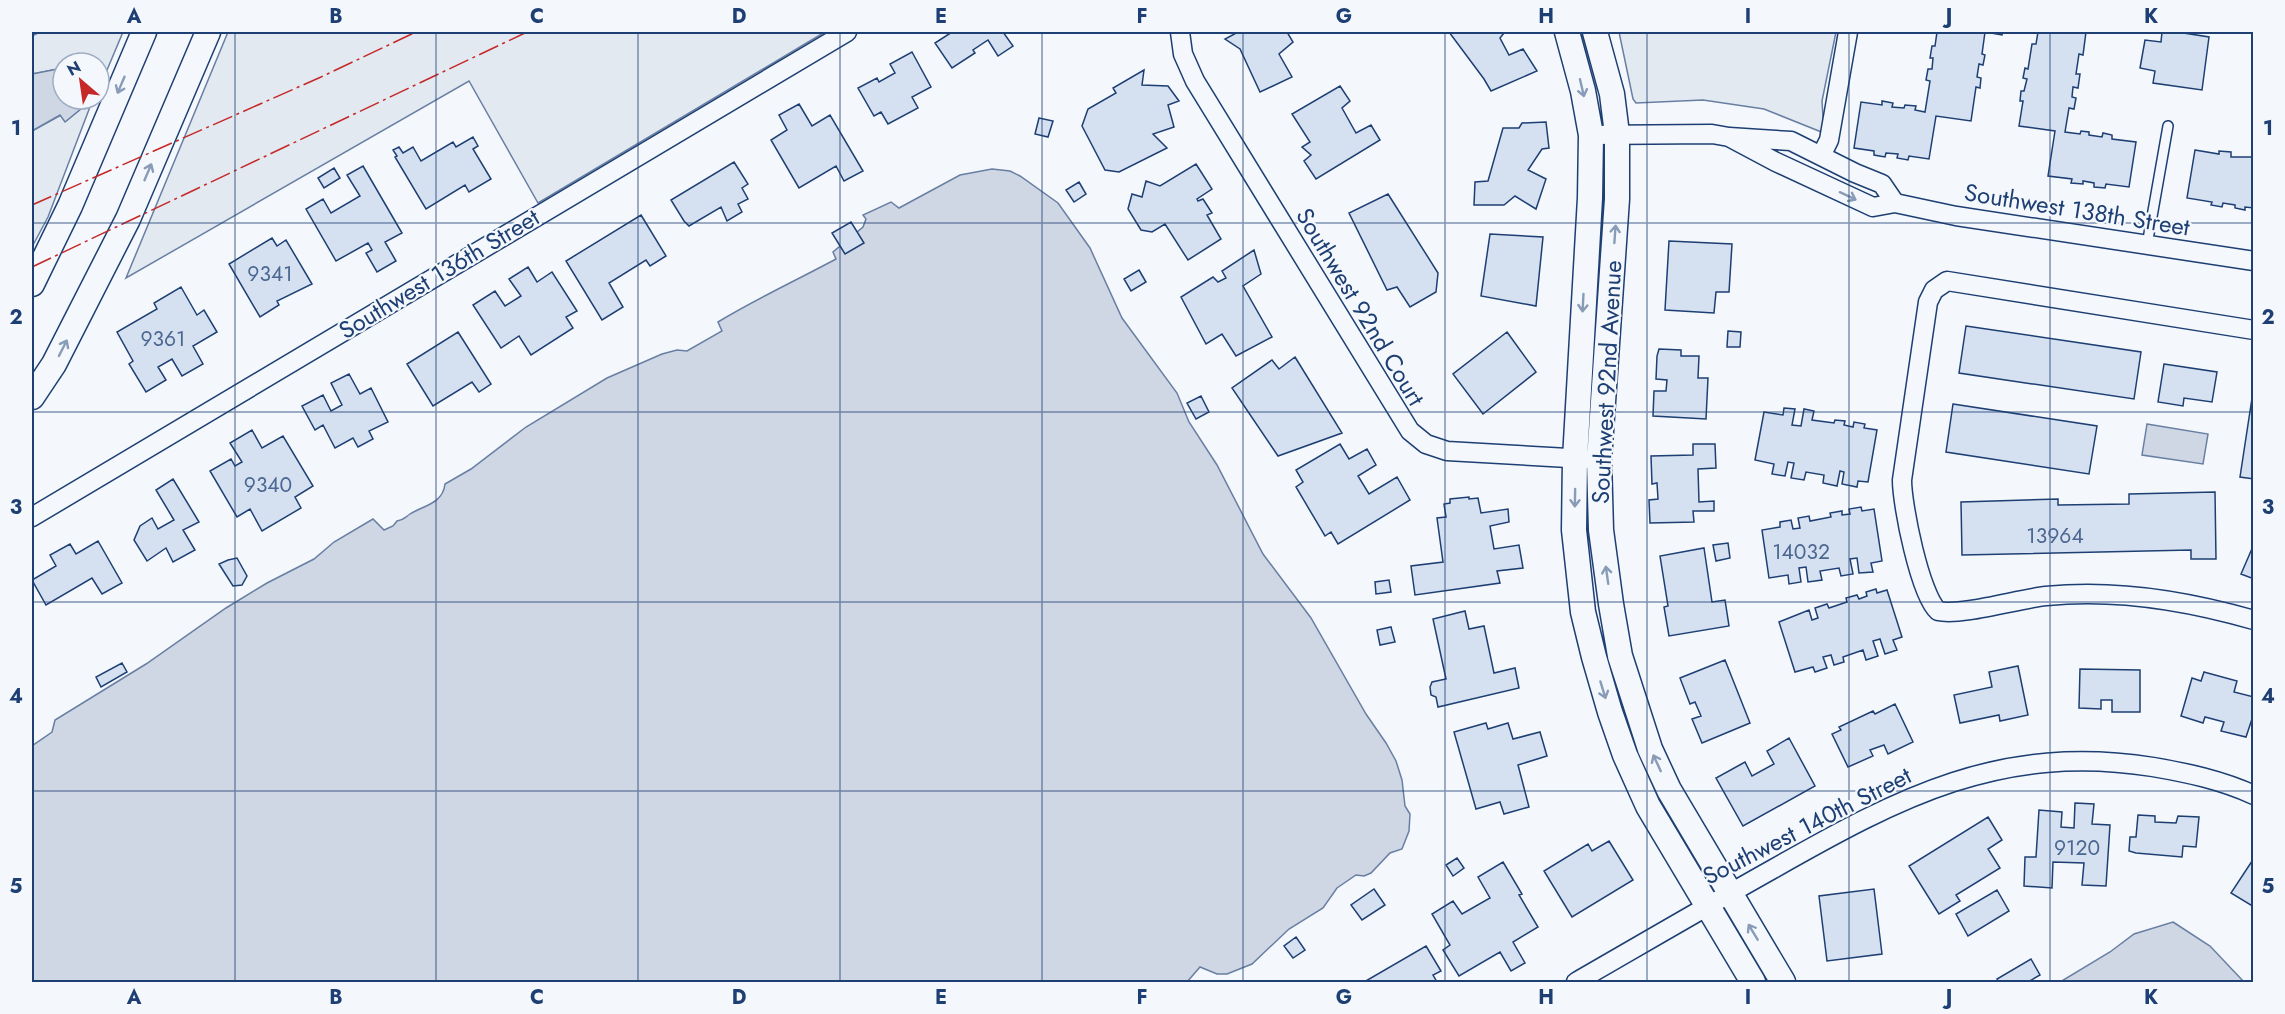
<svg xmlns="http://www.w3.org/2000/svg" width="2285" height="1014" viewBox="0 0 2285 1014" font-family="Jost,sans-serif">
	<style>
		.green { fill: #e3e9f0; stroke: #687fa3; stroke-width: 1.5 }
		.water { fill: #cfd7e4; stroke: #687fa3; stroke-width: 1.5 }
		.building { fill: #d5e0f0; stroke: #1d3f73; stroke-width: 1.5 }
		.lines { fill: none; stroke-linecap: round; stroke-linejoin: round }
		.lane-casing { stroke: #1d3f73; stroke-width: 12 }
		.street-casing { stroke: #1d3f73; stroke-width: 21 }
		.secondary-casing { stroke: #1d3f73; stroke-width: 27 }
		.lane { stroke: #f4f7fb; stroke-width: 9 }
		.street { stroke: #f4f7fb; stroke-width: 18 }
		.secondary { stroke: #f4f7fb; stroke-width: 24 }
		.power { stroke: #c62828; stroke-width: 1.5; stroke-dasharray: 21 4.5 3 4.5; stroke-linecap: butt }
		.oneway { stroke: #889bb7 }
		.grid { fill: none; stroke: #1d3f73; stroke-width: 1.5; stroke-opacity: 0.55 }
		.labels { text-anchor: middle; stroke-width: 4.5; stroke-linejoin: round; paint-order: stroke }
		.number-label { font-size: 21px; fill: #4b6792 }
		.street-label { font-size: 24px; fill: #1d3f73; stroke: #f4f7fb }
		.neatline { fill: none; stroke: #1d3f73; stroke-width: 2 }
		.grid-label { font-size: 20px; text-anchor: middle; font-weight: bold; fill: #1d3f73 }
	</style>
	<rect width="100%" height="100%" fill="#f4f7fb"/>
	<path class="green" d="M 40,32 L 123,32 L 99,89 L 99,63 L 63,63 L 63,68 L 32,74 L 32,36 Z
		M 228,32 L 825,32 L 538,203 L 469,81 L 126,278 Z
		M 1619,32 L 1836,32 L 1822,101 L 1824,133 L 1764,109 L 1703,100 L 1636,103 L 1633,99 Z
		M 93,99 L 48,217 L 32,247 L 32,131 L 61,115 L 66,121 Z"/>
	<path class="water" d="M 63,68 L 63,99 L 93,99 L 65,122 L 60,115 L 32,131 L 32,74 Z
		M 992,169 L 1010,171 L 1020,176 L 1058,203 L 1090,248 L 1122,318 L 1177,393 L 1189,422 L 1217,465 L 1263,554 L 1311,618 L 1366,714 L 1386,743 L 1396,761 L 1402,780 L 1405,806 L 1410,814 L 1409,831 L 1402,849 L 1390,853 L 1371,873 L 1364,876 L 1356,875 L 1337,888 L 1323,908 L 1289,929 L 1252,964 L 1227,974 L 1217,974 L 1200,967 L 1187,982 L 32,982 L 32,746 L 52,732 L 55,720 L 146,664 L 226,608 L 267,583 L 314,559 L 334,542 L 373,519 L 384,530 L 393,526 L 397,521 C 404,520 404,518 410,514 C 422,506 443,504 445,484 L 471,469 L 526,427 L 607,378 L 662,354 L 677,350 L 687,351 L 722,331 L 718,322 C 756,299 797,280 836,259 L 833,252 L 863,227 L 866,219 L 863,215 L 891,202 L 899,208 L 960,175 Z
		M 2147,424 L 2208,434 L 2203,464 L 2142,455 Z
		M 2173,922 L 2210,946 L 2244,982 L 2060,982 L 2110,952 L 2134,934 Z"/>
	<path class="building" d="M 952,32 L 1003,32 L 1013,46 L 998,56 L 988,40 L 973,50 L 975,53 L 952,68 L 935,43 Z
		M 1238,32 L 1287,32 L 1293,42 L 1279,54 L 1292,77 L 1260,92 L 1240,49 L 1225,39 Z
		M 1449,32 L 1503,32 L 1504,33 L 1500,38 L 1509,55 L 1523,49 L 1537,71 L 1491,91 L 1484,79 Z
		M 1937,32 L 2003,32 L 2002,35 L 1985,32 L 1982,54 L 1985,55 L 1983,65 L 1979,64 L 1977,77 L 1981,78 L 1980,88 L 1976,87 L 1971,121 L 1936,116 L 1929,159 L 1909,156 L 1908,160 L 1897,158 L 1898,154 L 1886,153 L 1885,157 L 1874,155 L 1874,151 L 1854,148 L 1861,102 L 1882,105 L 1882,101 L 1893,103 L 1892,107 L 1904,108 L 1905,105 L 1916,106 L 1915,110 L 1925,112 L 1930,81 L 1926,80 L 1928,69 L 1932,69 L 1933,58 L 1930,58 L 1932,46 L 1935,46 Z
		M 2038,32 L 2090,32 L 2086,32 L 2083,55 L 2079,54 L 2076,74 L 2080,74 L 2078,88 L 2073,87 L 2072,97 L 2076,98 L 2074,109 L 2069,108 L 2065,132 L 2080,134 L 2081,131 L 2089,132 L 2089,135 L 2102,137 L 2103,133 L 2112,135 L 2112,139 L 2136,142 L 2129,187 L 2106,184 L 2105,188 L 2094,187 L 2094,183 L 2083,181 L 2083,184 L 2071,183 L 2072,179 L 2048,176 L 2055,131 L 2019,126 L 2023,101 L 2020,101 L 2021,91 L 2024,91 L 2027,79 L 2023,78 L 2025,68 L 2028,69 L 2032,44 L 2036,44 Z
		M 2162,32 L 2184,32 L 2184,33 L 2209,37 L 2202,90 L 2153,83 L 2155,71 L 2140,68 L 2145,40 L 2161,42 Z
		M 912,52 L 931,87 L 912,97 L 918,108 L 888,124 L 881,112 L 874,116 L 858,88 L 877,78 L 879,82 L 895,73 L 890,64 Z
		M 1144,70 L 1142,85 L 1168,86 L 1179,101 L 1168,105 L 1174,127 L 1153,134 L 1167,148 L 1119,172 L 1105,170 L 1082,126 L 1088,109 L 1116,93 L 1113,88 Z
		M 1340,86 L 1350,101 L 1342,108 L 1356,133 L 1371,125 L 1380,140 L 1316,179 L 1304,161 L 1311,155 L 1302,147 L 1310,142 L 1292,114 Z
		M 799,104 L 812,126 L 830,115 L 863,171 L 844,181 L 836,166 L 799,188 L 771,140 L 787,130 L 779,115 Z
		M 1039,118 L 1053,121 L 1048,137 L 1035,134 Z
		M 1546,122 L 1549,148 L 1542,149 L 1528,170 L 1546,179 L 1536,209 L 1515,196 L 1504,205 L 1474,205 L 1475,182 L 1488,181 L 1503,128 L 1519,128 L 1522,123 Z
		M 473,137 L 478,146 L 473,149 L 491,179 L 469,192 L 465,185 L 426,209 L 395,157 L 397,156 L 393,150 L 399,147 L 403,153 L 413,147 L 421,161 L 453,142 L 456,147 Z
		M 2195,150 L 2219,154 L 2219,151 L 2231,152 L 2231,157 L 2253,157 L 2254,208 L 2245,207 L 2245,210 L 2235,208 L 2235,205 L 2223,203 L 2222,207 L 2211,205 L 2212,202 L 2187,198 Z
		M 734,162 L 748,184 L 742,188 L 748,199 L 738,204 L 742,212 L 727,221 L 721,207 L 689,226 L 684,221 L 671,200 Z
		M 1196,164 L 1212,189 L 1197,199 L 1198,201 L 1203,199 L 1212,213 L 1207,215 L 1221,239 L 1188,260 L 1165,224 L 1152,232 L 1141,230 L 1128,209 L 1132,194 L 1142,197 L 1146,181 L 1160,186 Z
		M 363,166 L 402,233 L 385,242 L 396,261 L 377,272 L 366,253 L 372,250 L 368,243 L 336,261 L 306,209 L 323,199 L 331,213 L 360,196 L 347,175 Z
		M 334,168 L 340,178 L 324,188 L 318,178 Z
		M 1079,182 L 1086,194 L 1074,202 L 1066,190 Z
		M 1388,194 L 1438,273 L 1436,292 L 1410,307 L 1397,287 L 1387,290 L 1349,213 Z
		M 641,215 L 666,256 L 650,266 L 646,260 L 609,283 L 623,307 L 602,320 L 566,261 Z
		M 851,222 L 864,243 L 845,254 L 832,233 Z
		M 1490,234 L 1543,237 L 1536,306 L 1481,296 Z
		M 272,238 L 277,246 L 286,240 L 312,284 L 277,301 L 279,305 L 260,317 L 229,264 Z
		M 1669,241 L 1732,244 L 1729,292 L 1716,292 L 1714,313 L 1665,310 Z
		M 1254,250 L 1261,274 L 1243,286 L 1272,337 L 1236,356 L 1222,334 L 1206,344 L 1181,297 L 1213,277 L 1218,282 L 1226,278 L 1222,271 Z
		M 528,267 L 537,282 L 552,272 L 577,311 L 566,317 L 573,328 L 531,355 L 519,336 L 501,348 L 473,305 L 495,291 L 505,306 L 521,296 L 509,279 Z
		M 1139,270 L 1146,282 L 1131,291 L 1124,279 Z
		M 181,287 L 197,315 L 204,310 L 217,332 L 193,346 L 203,364 L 182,376 L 172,359 L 158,367 L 166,380 L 146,392 L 129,364 L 133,361 L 117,332 L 157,309 L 154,303 Z
		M 1966,326 L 2141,352 L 2134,399 L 1959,373 Z
		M 1728,331 L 1741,332 L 1740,347 L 1727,347 Z
		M 458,332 L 491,384 L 479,392 L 472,382 L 433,406 L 407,364 Z
		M 1507,332 L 1536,372 L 1483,414 L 1453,374 Z
		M 1659,349 L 1681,350 L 1681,356 L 1699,356 L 1698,378 L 1708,378 L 1706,419 L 1653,416 L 1654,391 L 1666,391 L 1667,380 L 1656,379 L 1657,356 Z
		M 1295,357 L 1342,433 L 1278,456 L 1232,388 L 1272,360 L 1279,369 Z
		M 2164,364 L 2217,372 L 2212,402 L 2184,398 L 2183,406 L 2158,402 Z
		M 349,374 L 360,394 L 371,388 L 388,422 L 369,431 L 373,439 L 358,447 L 353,438 L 335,448 L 323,425 L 315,430 L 302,406 L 323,395 L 331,411 L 342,405 L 331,383 Z
		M 2254,385 L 2254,479 L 2240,477 Z
		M 1201,396 L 1209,412 L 1196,419 L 1187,403 Z
		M 1953,404 L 2097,426 L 2089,474 L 1946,452 Z
		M 1784,408 L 1795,409 L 1792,425 L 1801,426 L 1804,409 L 1814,411 L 1812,420 L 1834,423 L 1835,420 L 1845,421 L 1844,425 L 1853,427 L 1854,422 L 1865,424 L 1864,428 L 1877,430 L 1868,482 L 1858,481 L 1857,487 L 1842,484 L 1844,472 L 1840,471 L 1837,486 L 1823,483 L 1824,475 L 1806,472 L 1804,480 L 1791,478 L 1794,463 L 1788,462 L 1785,476 L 1772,474 L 1774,464 L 1755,460 L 1764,412 L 1783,415 Z
		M 252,430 L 262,448 L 283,436 L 313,486 L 295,497 L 301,508 L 262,531 L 250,509 L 237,517 L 210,471 L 231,459 L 235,466 L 242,462 L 230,443 Z
		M 1340,444 L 1349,459 L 1367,449 L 1376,465 L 1358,476 L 1369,494 L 1397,477 L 1410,500 L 1338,544 L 1331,532 L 1325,536 L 1296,487 L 1303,482 L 1296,470 Z
		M 1693,444 L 1715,444 L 1716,468 L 1698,469 L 1699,502 L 1714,501 L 1714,511 L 1693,511 L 1694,522 L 1650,523 L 1649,500 L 1658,499 L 1657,483 L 1652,484 L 1651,456 L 1693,455 Z
		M 173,479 L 199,522 L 183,530 L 195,550 L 173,562 L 166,548 L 147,561 L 134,540 L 140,526 L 152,518 L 158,529 L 174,520 L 156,490 Z
		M 2215,492 L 2216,559 L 2191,559 L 2191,550 L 1962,555 L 1961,502 L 2058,499 L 2058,505 L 2129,504 L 2129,494 Z
		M 1469,497 L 1469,499 L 1478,498 L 1481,513 L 1508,509 L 1509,522 L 1490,526 L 1494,549 L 1519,545 L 1523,568 L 1497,571 L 1500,583 L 1415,595 L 1411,566 L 1443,562 L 1437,518 L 1446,517 L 1444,504 L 1450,503 L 1450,499 Z
		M 1861,507 L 1862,511 L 1874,509 L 1882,561 L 1871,563 L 1873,572 L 1859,573 L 1857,558 L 1850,559 L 1853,574 L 1841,576 L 1839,568 L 1820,571 L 1822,580 L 1808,582 L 1806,567 L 1799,568 L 1801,582 L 1789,584 L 1788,575 L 1769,578 L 1762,530 L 1780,527 L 1780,522 L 1791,520 L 1793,529 L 1800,528 L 1798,518 L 1809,516 L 1810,521 L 1831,517 L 1830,513 L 1842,511 L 1842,515 L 1850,514 L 1849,509 Z
		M 98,541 L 122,583 L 102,594 L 92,578 L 46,605 L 32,580 L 56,566 L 50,555 L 70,544 L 76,554 Z
		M 1728,543 L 1730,558 L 1716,561 L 1713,545 Z
		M 2254,544 L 2254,579 L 2241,574 Z
		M 1704,548 L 1712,602 L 1725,600 L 1729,626 L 1669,636 L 1664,607 L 1668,606 L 1660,556 Z
		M 237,558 L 247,576 L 242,585 L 233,586 L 219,564 L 228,560 Z
		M 1389,580 L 1391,592 L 1376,594 L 1375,582 Z
		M 1876,589 L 1877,593 L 1887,590 L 1902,637 L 1893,640 L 1897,650 L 1885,654 L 1880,639 L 1873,641 L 1878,656 L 1866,660 L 1863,650 L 1843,657 L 1844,662 L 1834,665 L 1831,655 L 1823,657 L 1827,668 L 1815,672 L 1813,667 L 1795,672 L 1779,622 L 1809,610 L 1812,620 L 1818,618 L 1815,608 L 1827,604 L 1829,608 L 1847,602 L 1846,598 L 1857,595 L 1859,599 L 1867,596 L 1866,592 Z
		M 1465,611 L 1469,629 L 1484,626 L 1494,673 L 1515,668 L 1519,688 L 1438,707 L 1436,697 L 1431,695 L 1430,687 L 1432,682 L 1446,679 L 1433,619 Z
		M 1391,627 L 1395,642 L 1380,645 L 1377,630 Z
		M 1725,660 L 1750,723 L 1702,743 L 1692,719 L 1701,716 L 1695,702 L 1690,704 L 1680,678 Z
		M 122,663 L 127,672 L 101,687 L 96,677 Z
		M 2018,666 L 2028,715 L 2000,721 L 1999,715 L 1960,723 L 1954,695 L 1992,687 L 1989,672 Z
		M 2080,669 L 2140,670 L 2140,712 L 2112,712 L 2112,700 L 2101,700 L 2101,709 L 2079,708 Z
		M 2204,672 L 2237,681 L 2234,692 L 2254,697 L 2254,713 L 2246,737 L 2221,731 L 2224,722 L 2205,717 L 2203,723 L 2181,716 L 2192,678 L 2201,681 Z
		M 1895,704 L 1913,742 L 1888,754 L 1884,745 L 1870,750 L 1873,756 L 1848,767 L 1832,734 L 1841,730 L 1839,727 L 1873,711 L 1875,714 Z
		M 1486,723 L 1488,729 L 1508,723 L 1513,739 L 1540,732 L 1547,756 L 1518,765 L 1529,807 L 1504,814 L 1500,802 L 1476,809 L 1454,732 Z
		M 1789,738 L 1815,786 L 1743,826 L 1716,778 L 1745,762 L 1752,776 L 1774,764 L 1767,751 Z
		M 2075,803 L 2094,804 L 2092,824 L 2110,825 L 2106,886 L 2082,885 L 2084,863 L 2053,862 L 2052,888 L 2024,886 L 2025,857 L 2036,857 L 2039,810 L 2062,812 L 2061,827 L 2074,828 Z
		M 2138,815 L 2155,816 L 2155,822 L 2176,823 L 2178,816 L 2199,817 L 2196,847 L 2183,846 L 2182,857 L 2136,853 L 2129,851 L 2130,837 L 2136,837 Z
		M 1988,817 L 2002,840 L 1988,849 L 2000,868 L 1956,895 L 1960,901 L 1939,914 L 1909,866 Z
		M 1609,841 L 1633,880 L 1572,917 L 1544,871 L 1588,844 L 1592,851 Z
		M 1457,858 L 1464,868 L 1453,876 L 1446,865 Z
		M 2254,858 L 2254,907 L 2231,893 Z
		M 1503,862 L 1522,894 L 1519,895 L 1538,927 L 1513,942 L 1525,963 L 1511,971 L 1500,952 L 1459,976 L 1443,950 L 1450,945 L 1432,914 L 1453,901 L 1462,914 L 1490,898 L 1478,877 Z
		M 1374,889 L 1385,905 L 1362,920 L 1351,905 Z
		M 1874,889 L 1882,954 L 1827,961 L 1819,896 Z
		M 1997,890 L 2009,911 L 1968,936 L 1956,914 Z
		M 1296,937 L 1305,950 L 1293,958 L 1284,946 Z
		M 1426,946 L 1441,971 L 1433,975 L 1437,982 L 1364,982 Z
		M 2031,959 L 2040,975 L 2028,982 L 1999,982 L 1997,979 Z"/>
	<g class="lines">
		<defs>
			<path id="lane" d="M 2147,245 L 2168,126"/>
			<path id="street" d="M 1180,32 L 1183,54 L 1195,81 L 1410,431 L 1426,444 L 1447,451 L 1586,459
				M 1591,135 L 1712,134 L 1729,137 L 1791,141 L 1855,173 L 1882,184 L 1895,203
				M 1729,137 L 1776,162 L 1873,207 L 1895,203 L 1956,216 L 2254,261
				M 1821,156 L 1829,140 L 1848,32
				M 2254,330 L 1947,281 L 1934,290 L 1928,302 L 1902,480 C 1902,505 1920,595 1938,611 C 1962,616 2018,599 2046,596 C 2114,589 2188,601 2254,620
				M 32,517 L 847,32
				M 1576,982 C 1642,944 1707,906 1773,869 C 1900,797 2001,743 2153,767 C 2188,773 2221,780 2254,795"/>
			<path id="secondary" d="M 1567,32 L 1583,91 L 1591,135 L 1590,198 L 1575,459 L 1574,530 L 1583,612 L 1594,657 L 1610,712 L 1625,755 L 1648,806 L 1753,982
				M 1595,32 L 1612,94 L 1617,134 L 1617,199 L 1599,460 L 1601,530 L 1611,604 L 1620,656 L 1650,749 L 1669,790 L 1783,982
				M 32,284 L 70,206 L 144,32
				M 32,397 L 54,364 L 128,219 L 208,32"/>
		</defs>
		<use href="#lane" class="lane-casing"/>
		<use href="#street" class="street-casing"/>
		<use href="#secondary" class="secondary-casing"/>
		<use href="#lane" class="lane"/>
		<use href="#street" class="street"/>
		<use href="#secondary" class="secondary"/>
		<path class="power" d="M 32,205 L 321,77 L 416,32
			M 32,267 L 527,32"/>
	</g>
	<defs><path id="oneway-shaft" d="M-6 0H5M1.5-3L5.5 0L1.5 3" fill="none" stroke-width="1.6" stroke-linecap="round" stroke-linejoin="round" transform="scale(1.5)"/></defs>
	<g class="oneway">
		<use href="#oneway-shaft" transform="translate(121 85) rotate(113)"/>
		<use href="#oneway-shaft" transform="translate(1582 88) rotate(77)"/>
		<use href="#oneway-shaft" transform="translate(148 172) rotate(-67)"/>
		<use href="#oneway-shaft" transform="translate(1848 196) rotate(25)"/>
		<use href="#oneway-shaft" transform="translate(1615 234) rotate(-86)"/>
		<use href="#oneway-shaft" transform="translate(1583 303) rotate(93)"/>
		<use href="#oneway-shaft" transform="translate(63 348) rotate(-63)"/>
		<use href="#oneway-shaft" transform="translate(1575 498) rotate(91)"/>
		<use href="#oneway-shaft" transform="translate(1607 575) rotate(-98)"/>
		<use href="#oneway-shaft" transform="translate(1603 690) rotate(73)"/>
		<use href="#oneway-shaft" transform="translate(1657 763) rotate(-115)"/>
		<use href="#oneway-shaft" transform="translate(1753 932) rotate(-121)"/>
	</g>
	<path class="grid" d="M 235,32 L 235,982M 436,32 L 436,982M 638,32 L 638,982M 840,32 L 840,982M 1042,32 L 1042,982M 1243,32 L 1243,982M 1445,32 L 1445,982M 1647,32 L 1647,982M 1849,32 L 1849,982M 2050,32 L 2050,982M 32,223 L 2254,223M 32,412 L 2254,412M 32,602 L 2254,602M 32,791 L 2254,791"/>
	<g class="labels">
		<g class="number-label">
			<text x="270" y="281">9341</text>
			<text x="163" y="346">9361</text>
			<text x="268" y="492">9340</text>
			<text x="2055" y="543">13964</text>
			<text x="1801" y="559">14032</text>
			<text x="2077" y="855">9120</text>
		</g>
		<g class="street-label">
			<text transform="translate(2077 210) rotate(9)" y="8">Southwest 138th Street</text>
			<text transform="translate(439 274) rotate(-31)" y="8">Southwest 136th Street</text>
			<text transform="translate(1360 307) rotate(59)" y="8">Southwest 92nd Court</text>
			<text transform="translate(1607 382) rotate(-87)" y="8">Southwest 92nd Avenue</text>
			<text transform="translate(1807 826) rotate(-27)" y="8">Southwest 140th Street</text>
		</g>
	</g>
	<rect width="2285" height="1014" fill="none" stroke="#f4f7fb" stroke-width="66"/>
	<g transform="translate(81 81) rotate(331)"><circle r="28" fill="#f4f7fb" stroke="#9eadc5" stroke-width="1.5"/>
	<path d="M0-4.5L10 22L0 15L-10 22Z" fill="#c62828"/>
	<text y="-9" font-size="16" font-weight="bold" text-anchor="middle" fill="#1d3f73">N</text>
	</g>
	<rect x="33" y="33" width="2219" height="948" class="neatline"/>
	<g class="grid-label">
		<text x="134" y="23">A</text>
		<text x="336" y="23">B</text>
		<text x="537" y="23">C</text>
		<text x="739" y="23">D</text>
		<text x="941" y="23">E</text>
		<text x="1142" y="23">F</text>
		<text x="1344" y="23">G</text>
		<text x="1546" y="23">H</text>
		<text x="1748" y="23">I</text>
		<text x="1949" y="23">J</text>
		<text x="2151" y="23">K</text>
		<text x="16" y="135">1</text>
		<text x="2268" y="135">1</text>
		<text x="16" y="324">2</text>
		<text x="2268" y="324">2</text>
		<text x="16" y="514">3</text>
		<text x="2268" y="514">3</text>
		<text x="16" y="703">4</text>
		<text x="2268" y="703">4</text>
		<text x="16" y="893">5</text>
		<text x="2268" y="893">5</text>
		<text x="134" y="1004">A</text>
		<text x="336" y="1004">B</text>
		<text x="537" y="1004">C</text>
		<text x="739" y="1004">D</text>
		<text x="941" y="1004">E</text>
		<text x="1142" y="1004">F</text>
		<text x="1344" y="1004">G</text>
		<text x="1546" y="1004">H</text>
		<text x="1748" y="1004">I</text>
		<text x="1949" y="1004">J</text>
		<text x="2151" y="1004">K</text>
	</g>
</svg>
